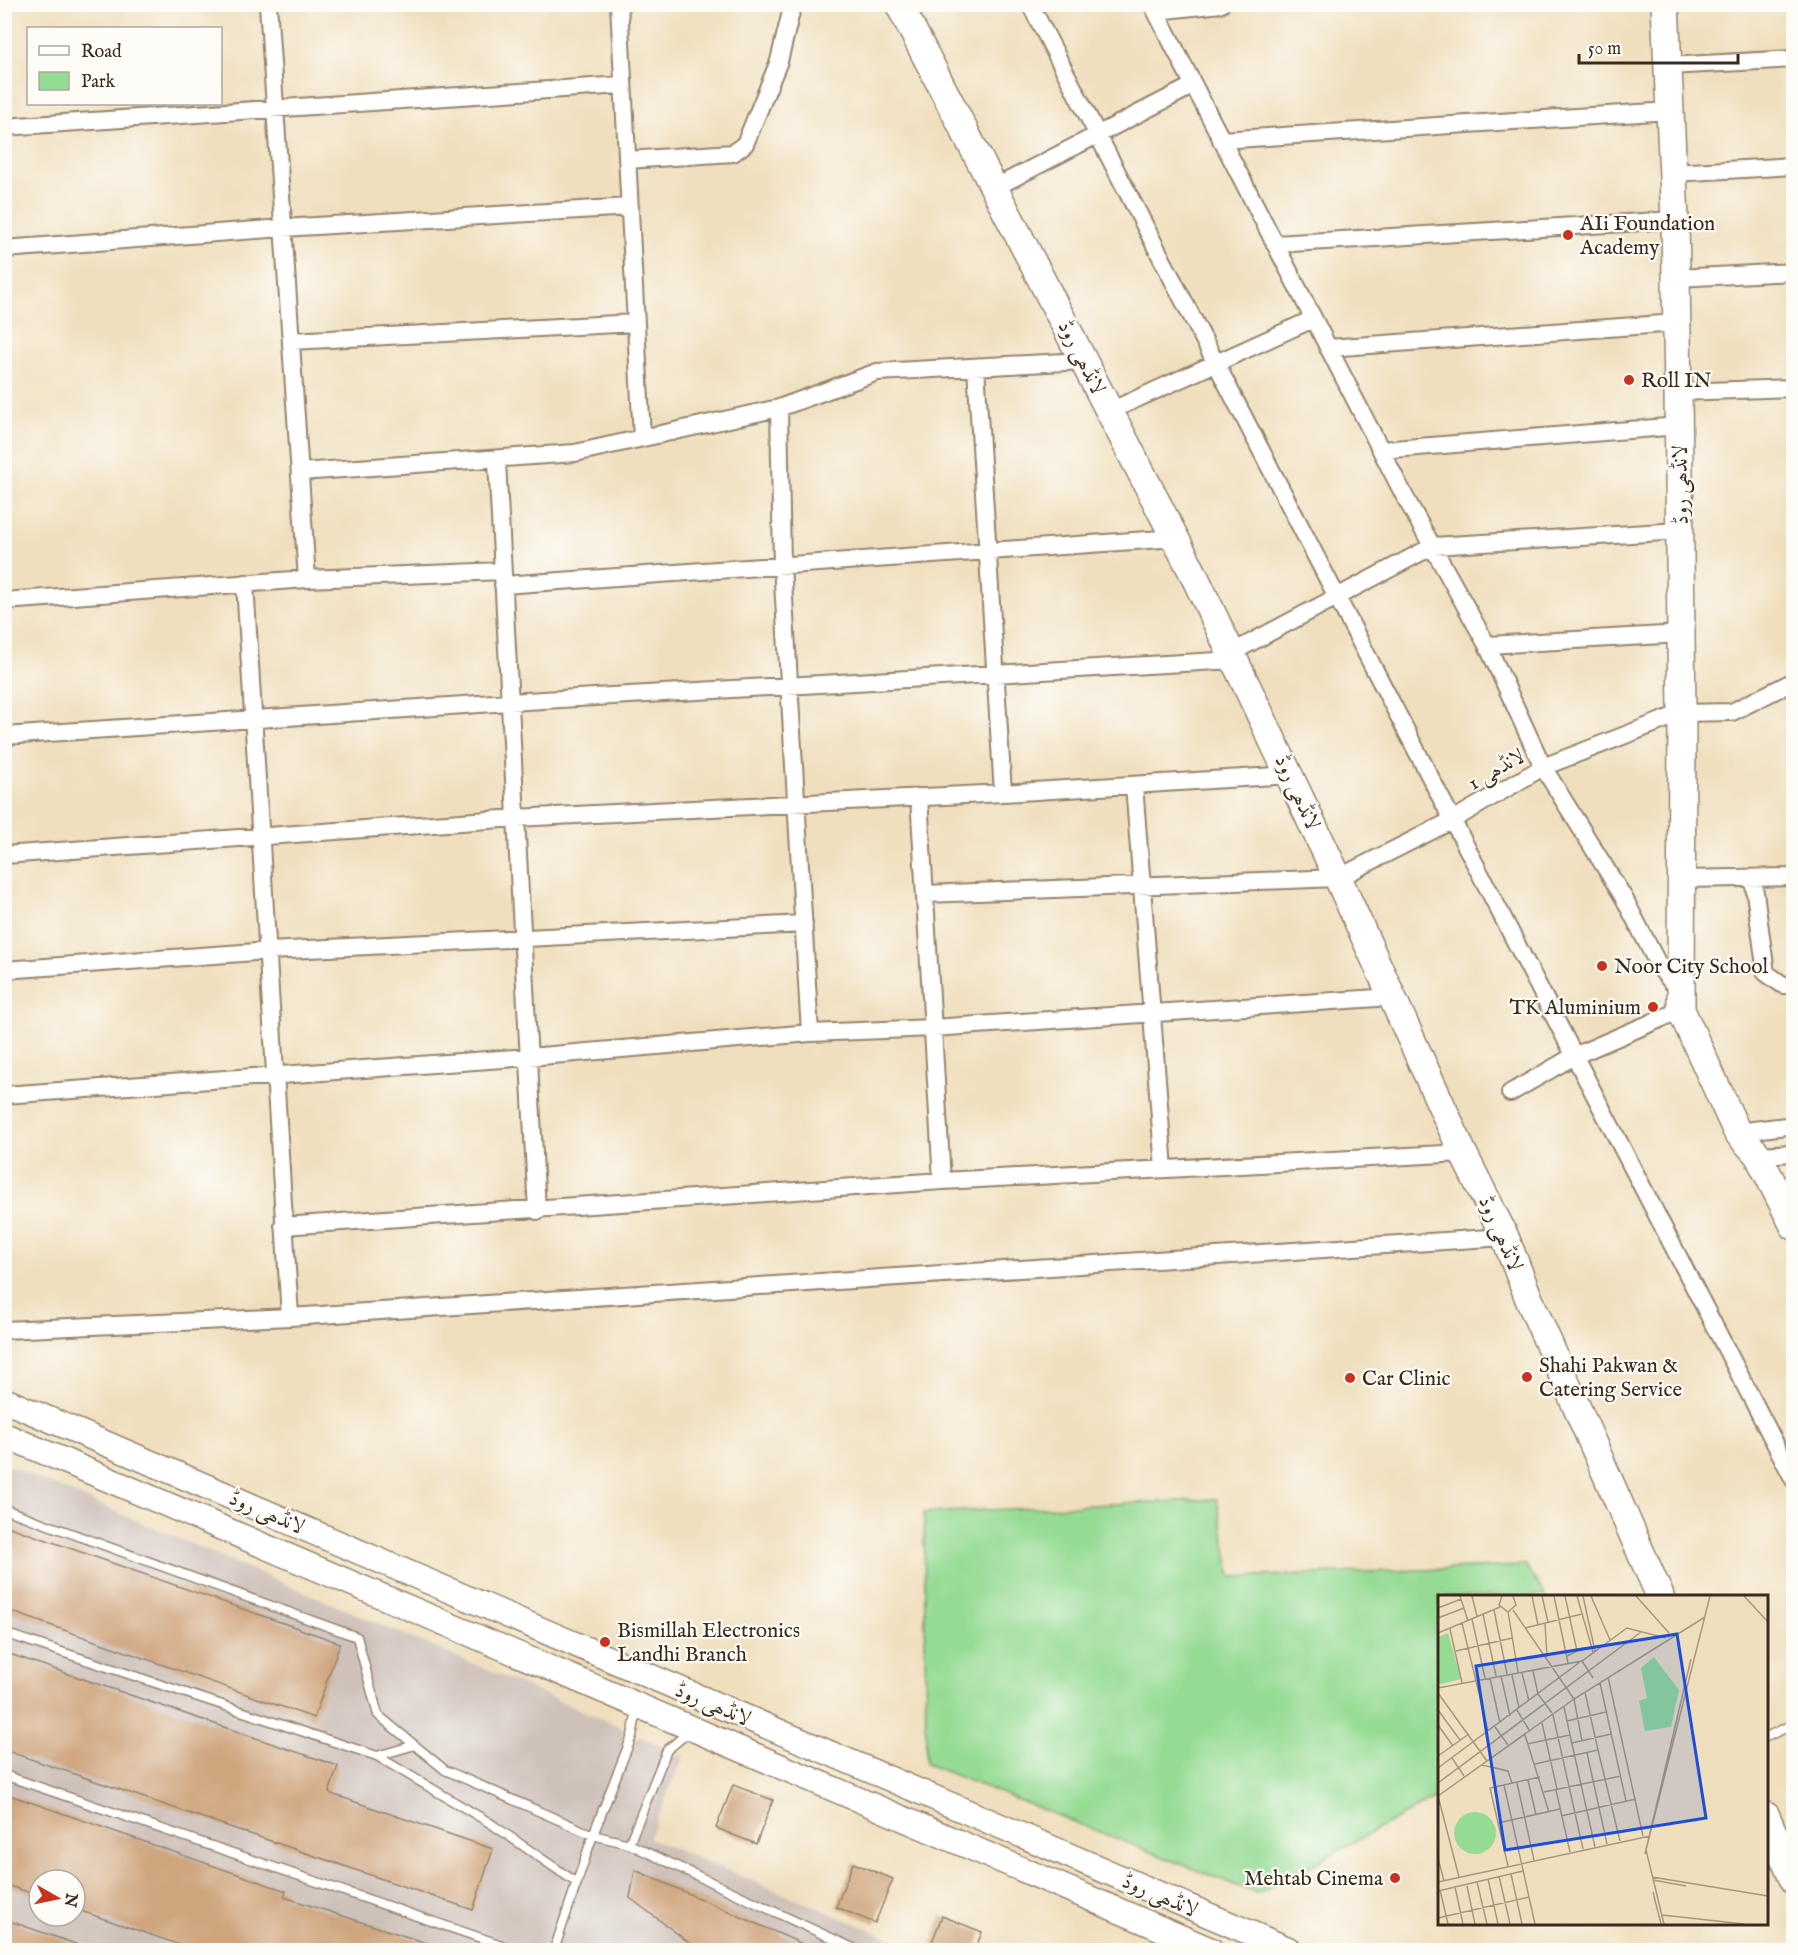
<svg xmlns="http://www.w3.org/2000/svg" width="1798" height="1955" viewBox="0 0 1798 1955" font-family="'IM FELL English',Amiri,serif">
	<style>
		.industrial { fill: #cec1ba; fill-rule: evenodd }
		.green { fill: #96db94; stroke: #688259; stroke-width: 1.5 }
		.building { fill: #cfa57e }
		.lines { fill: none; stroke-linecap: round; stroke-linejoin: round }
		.service-casing { stroke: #96846e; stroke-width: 11 }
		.minor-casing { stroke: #96846e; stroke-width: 20 }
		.secondary-casing { stroke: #96846e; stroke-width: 27 }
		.primary-casing { stroke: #96846e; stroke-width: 30 }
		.service { stroke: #fff; stroke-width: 8 }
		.minor { stroke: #fff; stroke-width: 16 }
		.secondary { stroke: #fff; stroke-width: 24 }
		.primary { stroke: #fff; stroke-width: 27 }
		.poi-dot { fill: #c8321e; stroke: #fdfcf7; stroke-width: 2 }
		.labels { text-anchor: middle; stroke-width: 4.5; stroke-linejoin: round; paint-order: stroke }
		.poi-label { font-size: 21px; fill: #3b2a1e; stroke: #fdfcf7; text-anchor: start }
		.street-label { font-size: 21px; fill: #3b2a1e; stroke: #fdfcf7 }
		.inset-road { fill: none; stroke: #a8977e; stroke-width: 1.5 }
		.view { fill: #1d4ed8; fill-opacity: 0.15; stroke: #1d4ed8; stroke-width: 3 }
		.inset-edge { fill: none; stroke: #3b2a1e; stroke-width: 3 }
	</style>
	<rect width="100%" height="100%" fill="#fdfcf7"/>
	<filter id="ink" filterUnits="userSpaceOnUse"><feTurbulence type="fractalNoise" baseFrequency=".0167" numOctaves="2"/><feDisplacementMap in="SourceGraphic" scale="12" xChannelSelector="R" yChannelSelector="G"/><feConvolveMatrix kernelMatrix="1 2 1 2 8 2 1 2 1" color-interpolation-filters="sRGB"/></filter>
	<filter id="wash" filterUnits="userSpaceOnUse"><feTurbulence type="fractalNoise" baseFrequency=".008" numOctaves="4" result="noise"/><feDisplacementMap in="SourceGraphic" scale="24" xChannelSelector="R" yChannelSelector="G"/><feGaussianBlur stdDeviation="1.35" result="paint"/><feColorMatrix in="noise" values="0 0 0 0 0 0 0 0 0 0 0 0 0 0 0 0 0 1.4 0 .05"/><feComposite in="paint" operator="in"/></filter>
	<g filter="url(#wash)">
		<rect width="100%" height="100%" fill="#f0dfbe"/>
		<path class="industrial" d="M 4,1464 L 623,1728 L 624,1736 L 641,1737 L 661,1746 L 674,1757 L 684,1755 L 649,1838 L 919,1950 L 5,1950 ZM 39,1880 L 75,1880 L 75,1916 L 39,1916 Z"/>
		<path class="green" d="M 1217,1499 L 1231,1577 L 1526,1566 L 1546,1596 L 1440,1596 L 1439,1796 L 1258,1894 L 926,1764 L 924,1513 Z"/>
		<g id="blocks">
			<path class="building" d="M 4,1525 L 340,1643 L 314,1718 L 4,1609 Z
				M 4,1652 L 338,1766 L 329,1793 L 493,1849 L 473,1910 L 4,1750 Z
				M 733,1785 L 773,1800 L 756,1844 L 716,1828 Z
				M 4,1793 L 286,1891 L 284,1897 L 439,1947 L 438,1950 L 195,1950 L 75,1909 L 75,1880 L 39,1880 L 39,1896 L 4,1884 Z
				M 853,1863 L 893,1879 L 875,1923 L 836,1907 Z
				M 635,1870 L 816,1950 L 699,1950 L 630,1898 Z
				M 942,1916 L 982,1932 L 975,1950 L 929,1950 Z
				M 4,1919 L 87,1948 L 87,1950 L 4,1950 Z"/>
		</g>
	</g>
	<g filter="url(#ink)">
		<use href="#blocks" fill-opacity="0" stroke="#96846e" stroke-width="1.5"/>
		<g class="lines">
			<defs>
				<path id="service" d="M 4,1509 L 357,1637 L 378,1715 L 445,1770 L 593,1835 L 629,1844 L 857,1950
					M 4,1633 L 377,1756 L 415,1745
					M 1766,1737 L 1794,1724
					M 377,1756 L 490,1823 L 577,1883
					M 4,1775 L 516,1950
					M 629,1844 L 667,1750 L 690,1731
					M 554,1950 L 593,1835 L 632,1736 L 638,1706"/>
				<path id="minor" d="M 268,4 L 307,579
					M 619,4 L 642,438
					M 1030,4 L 1794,1480
					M 1152,4 L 1405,497 L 1487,645 L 1543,767 L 1624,898 L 1660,968 L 1681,993
					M 1156,11 L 1221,4
					M 1668,66 L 1794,59
					M 4,127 L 622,85
					M 1221,140 L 1670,111
					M 627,160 L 733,153 L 745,144 L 779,61 L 793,4
					M 1673,173 L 1794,166
					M 994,188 L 1192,86
					M 1275,244 L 1675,220
					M 4,249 L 283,228 L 630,207
					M 1677,278 L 1794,272
					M 291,341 L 636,323
					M 1328,348 L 1677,323
					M 1678,392 L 1794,388
					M 779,408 L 782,565 L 810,1033 L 933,1028 L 1392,997
					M 1110,411 L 1313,319
					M 1381,450 L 1679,426
					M 497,461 L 537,1211
					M 300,472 L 575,453 L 779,408 L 877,372 L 1084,361
					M 245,583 L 290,1317
					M 503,585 L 1176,538
					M 4,601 L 307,579 L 502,571
					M 1487,645 L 1682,634
					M 1231,653 L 1433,546 L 1680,531
					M 4,736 L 509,702 L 1235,660
					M 1134,785 L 1164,1169
					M 1003,793 L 1290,775
					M 919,797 L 942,1181
					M 4,855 L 516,818 L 1003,793 L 976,367
					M 1753,878 L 1766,973 L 1783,985 L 1794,985
					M 1682,879 L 1794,877
					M 925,894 L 1338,878 L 1451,821 L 1543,767 L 1682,713 L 1732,712 L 1794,681
					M 4,970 L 269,951 L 804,924
					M 1510,1093 L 1574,1056 L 1681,1010
					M 4,1095 L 529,1057 L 810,1033
					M 1737,1132 L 1794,1125
					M 1758,1155 L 1794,1153
					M 283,1226 L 942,1181 L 1463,1153
					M 4,1330 L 290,1317 L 1505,1237"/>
				<path id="secondary" d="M 4,1400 L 1290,1950
					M 4,1435 L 1211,1950"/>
				<path id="primary" d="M 899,4 L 1191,569 L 1338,878 L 1463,1153 L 1505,1237 L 1529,1299 L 1660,1596
					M 1665,4 L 1675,220 L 1678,392 L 1682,713 L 1681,1010 L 1737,1132 L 1758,1155 L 1794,1226
					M 1766,1816 L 1794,1881"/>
			</defs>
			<use href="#service" class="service-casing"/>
			<use href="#minor" class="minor-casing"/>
			<use href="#secondary" class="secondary-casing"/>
			<use href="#primary" class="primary-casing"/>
			<use href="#service" class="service"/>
			<use href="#minor" class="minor"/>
			<use href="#secondary" class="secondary"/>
			<use href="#primary" class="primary"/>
		</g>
	</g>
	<g class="poi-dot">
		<circle cx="1568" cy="235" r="6"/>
		<circle cx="1629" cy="380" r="6"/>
		<circle cx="1602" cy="966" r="6"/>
		<circle cx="1653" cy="1007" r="6"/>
		<circle cx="1527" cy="1377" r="6"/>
		<circle cx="1350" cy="1378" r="6"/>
		<circle cx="605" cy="1642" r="6"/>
		<circle cx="1395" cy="1878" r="6"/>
	</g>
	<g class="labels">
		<g class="poi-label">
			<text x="1580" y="230">AIi Foundation<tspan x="1580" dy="24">Academy</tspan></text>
			<text x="1641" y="387">Roll IN</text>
			<text x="1614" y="973">Noor City School</text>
			<text x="1641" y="1014" text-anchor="end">TK Aluminium</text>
			<text x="1539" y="1372">Shahi Pakwan &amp;<tspan x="1539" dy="24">Catering Service</tspan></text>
			<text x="1362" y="1385">Car Clinic</text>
			<text x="617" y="1637">Bismillah Electronics<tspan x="617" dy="24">Landhi Branch</tspan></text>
			<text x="1383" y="1885" text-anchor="end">Mehtab Cinema</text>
		</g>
		<g class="street-label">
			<text transform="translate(1082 357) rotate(63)" y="7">لانڈھی روڈ</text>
			<text transform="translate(1680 485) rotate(-91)" y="7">لانڈھی روڈ</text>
			<text transform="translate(1496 769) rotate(-30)" y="7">لانڈھی 1</text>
			<text transform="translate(1298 792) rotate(65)" y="7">لانڈھی روڈ</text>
			<text transform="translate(1501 1233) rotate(66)" y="7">لانڈھی روڈ</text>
			<text transform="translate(267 1512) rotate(23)" y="7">لانڈھی روڈ</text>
			<text transform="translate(713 1704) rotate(23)" y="7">لانڈھی روڈ</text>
			<text transform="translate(1160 1895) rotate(23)" y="7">لانڈھی روڈ</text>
		</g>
	</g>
	<g transform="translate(1438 1595)">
		<rect width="330" height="330" fill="#f0dfbe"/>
		<path d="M 10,38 L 23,84 L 0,90 L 0,42 ZM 216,62 L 241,95 L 233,132 L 207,136 L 201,106 L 209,103 L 203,73 ZM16 238a21 21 0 1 1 42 0a21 21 0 1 1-42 0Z" fill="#96db94"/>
		<path class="inset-road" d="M 22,1 L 30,26M 34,1 L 39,21M 64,1 L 61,10 L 70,17 L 78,10 L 75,1M 94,1 L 100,30M 104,1 L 110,27M 116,1 L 130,68M 127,1 L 139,56 L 129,61M 139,1 L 155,57M 145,1 L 157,56M 153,1 L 172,45M 198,1 L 231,38M 306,1 L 330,27M 0,13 L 23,4M 56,15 L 69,79M 75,15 L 136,104 L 144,146M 70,17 L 80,77M 45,19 L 58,81M 0,23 L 26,13M 34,24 L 47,83M 24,28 L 50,136M 107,28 L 109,62M 87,33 L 144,19M 12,34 L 24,88M 0,38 L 62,12M 18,56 L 74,43M 144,66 L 155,83M 95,76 L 100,99 L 114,118M 84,78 L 91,106M 74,80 L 81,113M 63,81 L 72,121M 170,82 L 205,241M 52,83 L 62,128M 162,88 L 188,206M 0,93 L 144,66 L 189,33 L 228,43M 0,98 L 49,166M 126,112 L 132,140M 0,115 L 22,145M 79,115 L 91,135M 115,120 L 145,254M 129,126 L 168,117M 104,128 L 119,194M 0,130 L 15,151M 57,132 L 70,150M 87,140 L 111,217M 134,148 L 173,139M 89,149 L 132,140 L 157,252M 160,155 L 182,246M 149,158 L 169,249M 0,161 L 31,139M 14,163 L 26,181M 97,169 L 160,155 L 147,97M 44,170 L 70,176 L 74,188M 0,173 L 142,67M 90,185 L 98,220M 0,188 L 203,37M 79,188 L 96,265M 66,190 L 97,329M 118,195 L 132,257M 106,197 L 183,181M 0,201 L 21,282M 0,201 L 136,104 L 267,22M 123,221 L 198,204M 60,228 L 122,214M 207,259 L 253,64M 0,263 L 6,286M 70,271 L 52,193 L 102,182M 73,279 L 84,329M 61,281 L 72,329M 214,282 L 330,301M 50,284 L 60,329M 215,285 L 248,291M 0,287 L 212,241M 39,287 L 49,329M 29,291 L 37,329M 17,292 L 25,329M 2,295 L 10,329M 0,296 L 85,276M 215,297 L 223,329M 224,320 L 306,329M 0,323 L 91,302M 226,329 L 208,255 L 272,1"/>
		<path class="view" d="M 239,39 L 268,223 L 67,255 L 38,71 Z"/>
		<rect width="330" height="330" class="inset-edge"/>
	</g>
	<rect width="1798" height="1955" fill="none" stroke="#fdfcf7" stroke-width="24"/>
	<rect x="27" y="27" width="195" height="78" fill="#fdfcf7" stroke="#afa8a0" stroke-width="1.5"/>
	<rect x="39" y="46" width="30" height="9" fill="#ffffff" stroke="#afa8a0" stroke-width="1.5"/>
	<text x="81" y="57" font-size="18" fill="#3b2a1e">Road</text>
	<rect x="39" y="72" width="30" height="18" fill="#96db94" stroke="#afa8a0" stroke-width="1.5"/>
	<text x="81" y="87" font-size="18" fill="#3b2a1e">Park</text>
	<g transform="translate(57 1898) rotate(99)"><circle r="28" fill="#fdfcf7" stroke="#afa8a0" stroke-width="1.5"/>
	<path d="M0-4.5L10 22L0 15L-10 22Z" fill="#c8321e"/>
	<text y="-9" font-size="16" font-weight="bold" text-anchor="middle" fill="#3b2a1e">N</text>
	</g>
	<path d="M1579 54v9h159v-9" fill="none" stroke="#3b2a1e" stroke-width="3"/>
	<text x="1588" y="54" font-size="18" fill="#3b2a1e" stroke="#fdfcf7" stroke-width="4.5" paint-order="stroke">50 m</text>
</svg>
